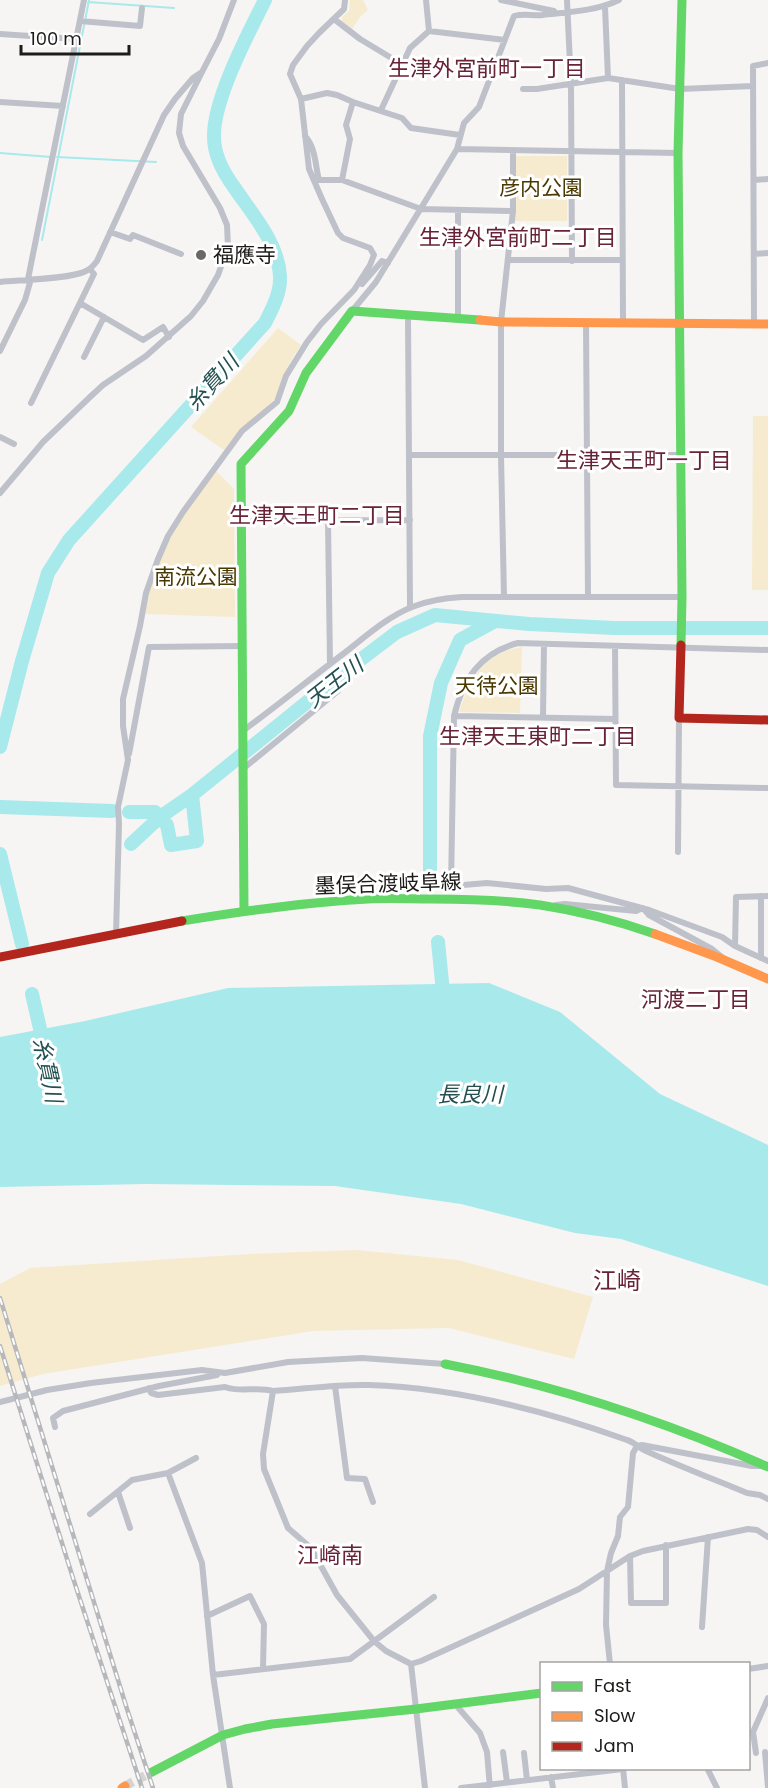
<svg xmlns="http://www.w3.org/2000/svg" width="768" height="1788" viewBox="0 0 768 1788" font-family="Poppins,'Noto Sans JP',sans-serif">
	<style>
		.green { fill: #f6ebcf }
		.water { fill: #a8e9ec }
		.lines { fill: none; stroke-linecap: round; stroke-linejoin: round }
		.stream { stroke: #a8e9ec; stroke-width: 2 }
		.river { stroke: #a8e9ec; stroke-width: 14 }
		.secondary-tunnel { stroke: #d5d4d2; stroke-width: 9; stroke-dasharray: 9 4.5; stroke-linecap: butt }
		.street { stroke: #bec1c9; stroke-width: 6 }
		.fast { stroke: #63d668; stroke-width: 9 }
		.slow { stroke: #ff974d; stroke-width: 9 }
		.jam { stroke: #b3261e; stroke-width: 9 }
		.rail-casing { stroke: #b6b8bb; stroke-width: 4.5 }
		.rail { stroke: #fff; stroke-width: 2; stroke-dasharray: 7; stroke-linecap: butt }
		.poi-dot { fill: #696866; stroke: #fff; stroke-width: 2 }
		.labels { text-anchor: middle; stroke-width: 6; stroke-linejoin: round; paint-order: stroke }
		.park-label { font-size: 21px; fill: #4a3801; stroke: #fff }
		.poi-label { font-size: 21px; fill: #1d1c1a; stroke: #fff; text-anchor: start }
		.street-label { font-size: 21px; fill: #1d1c1a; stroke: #fff }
		.neighbourhood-label { font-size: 22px; fill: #682338; stroke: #fff }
		.water-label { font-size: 22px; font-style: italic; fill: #255052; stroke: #fff }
		.quarter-label { font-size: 24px; fill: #682338; stroke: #fff }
	</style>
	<rect width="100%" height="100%" fill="#f6f5f3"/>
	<path class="green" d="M 350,0 L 363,0 L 368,10 L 360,17 L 352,29 L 342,21 L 342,17 L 349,11 Z
		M 515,156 L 567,156 L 567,221 L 515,221 Z
		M 278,328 L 301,345 L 293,357 L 284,375 L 277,397 L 239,432 L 224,450 L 191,427 Z
		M 753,416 L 768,416 L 768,590 L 752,590 Z
		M 216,471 L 234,489 L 235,617 L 145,614 C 153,556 182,516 216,471 Z
		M 522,647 L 520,713 L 459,712 C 470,678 484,653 522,647 Z
		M 356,1250 L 458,1260 L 593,1297 L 574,1359 L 449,1328 L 313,1331 L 43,1374 L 0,1386 L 0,1284 L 30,1268 L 250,1254 Z"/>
	<path class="water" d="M 489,983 L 560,1012 L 660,1094 L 768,1145 L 768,1286 L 621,1239 L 575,1233 L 461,1204 L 335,1186 L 146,1184 L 0,1187 L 0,1037 L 85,1021 L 228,988 Z"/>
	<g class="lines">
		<path class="stream" d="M 88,2 L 174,8
			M 0,153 L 51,157
			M 57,157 L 156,162
			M 42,240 L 89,0"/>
		<path class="river" d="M 0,747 L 22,661 L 48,573 L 69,540 L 265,323 C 272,309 281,293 280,276 C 278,242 252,214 234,187 C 223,172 214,156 214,137 C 213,100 248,34 265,0
			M 0,807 L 112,811
			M 129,812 L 155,812 L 167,825 L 171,845 L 197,841 L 192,795
			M 131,844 L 160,817 L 192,795 L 343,673 L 397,632 L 435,615 L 529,624 L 615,628 L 768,628
			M 0,854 L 22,944
			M 430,883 L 430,736 L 441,683 L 460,640 L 495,621
			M 438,942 L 444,1002
			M 32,994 L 44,1046"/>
		<path class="secondary-tunnel" d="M 125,1786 L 152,1772"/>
		<path class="street" d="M 426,0 L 429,31
			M 501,0 L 554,11
			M 567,0 L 571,85 L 572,261
			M 605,7 L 608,78
			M 334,19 L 360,39 L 403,65
			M 80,21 L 140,26 L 142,8
			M 0,34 L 77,39
			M 622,80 L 623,323
			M 523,89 L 537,89 L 608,78 L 680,89 L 753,86
			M 301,99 L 327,93 L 337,95 L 353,102 L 402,118 L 411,128 L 460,135
			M 0,102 L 63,106
			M 381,110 L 410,48 L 429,31 L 505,40
			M 305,136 C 316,148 315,165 319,180 L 342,180 L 421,209 L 513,211
			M 457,149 L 464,123 L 479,107 L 514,16 C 524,13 533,16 543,15 C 569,12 596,11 619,0
			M 342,180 L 350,139 L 346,125 L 353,102
			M 754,180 L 768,179
			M 458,210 L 458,319
			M 110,232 L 130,239 L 133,235 L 181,254
			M 754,254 L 768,253
			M 508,260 L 622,260
			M 28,279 L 84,0
			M 0,282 C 20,280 71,279 86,271 C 91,269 94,265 97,261 L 164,115 L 175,99 L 193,78 L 202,72 L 219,39 L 234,0
			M 362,284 L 382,261 L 388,263
			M 80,303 L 143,340 L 163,327 L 169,337
			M 352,311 L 376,282 L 457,149 L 678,153
			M 408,316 L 410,608
			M 586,323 L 588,597
			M 754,324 L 753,66 L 768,63
			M 0,351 L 25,300 L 31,279
			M 84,357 L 104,317
			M 31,403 L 94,274 L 90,269
			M 0,437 L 14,444
			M 410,455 L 681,455
			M 0,493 L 43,442 L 90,397 L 103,385 L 146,356 L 191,316 L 203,301 L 218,275 L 228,247 L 227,225 L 220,208 L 183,146 L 179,133 L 181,114 L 202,72
			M 242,521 L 410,520
			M 328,521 L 330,664
			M 504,596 L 501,456 L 501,322 L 513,211 L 513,151
			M 615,646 L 616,785 L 768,788
			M 454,716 L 615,719
			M 543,717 L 544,644
			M 244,730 C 278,705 310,679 343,654 C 365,637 387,617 412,607 C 429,600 444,598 462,597 L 682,597
			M 129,754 L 149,647 L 243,646
			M 244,768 L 338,691
			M 678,852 L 679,718
			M 451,886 L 487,883 L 546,889 L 568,888 L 649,910 L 722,937 L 735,946 L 736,897 L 768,896
			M 354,897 C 385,887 419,888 451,886 L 454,716 C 463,679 480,653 518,643 L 768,650
			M 556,905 L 565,904 L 636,911 L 643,908 L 649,915 L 712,949 L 722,957
			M 116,934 L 119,824 L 118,807 L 128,760 L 123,726 L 123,699 L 140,626 L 146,593 L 158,559 L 168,536 L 183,512 L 242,431 L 277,402 L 286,376 L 307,342 L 321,324 L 354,290 L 370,265 L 374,255 L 370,248 L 343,238 L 338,233 L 322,199 L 309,169 L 301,99 L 290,74 L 293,65 L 307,46 L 319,33 L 344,9 L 345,0
			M 735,946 L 768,961
			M 761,958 L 761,896
			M 335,1386 L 347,1478 L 365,1479 L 373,1502
			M 149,1388 L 151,1393 L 158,1395 L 225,1387 C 241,1393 257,1386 273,1391 C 305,1389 337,1384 369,1385 C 456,1388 544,1410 627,1440 C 634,1442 639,1448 646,1451 C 679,1466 713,1479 747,1493 L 760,1495 L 768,1499
			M 273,1391 L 263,1454 L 264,1469 L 288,1528 L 311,1548 L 337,1595 L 374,1641 L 386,1651 L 411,1664 L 421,1661 L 579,1589 L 630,1556 L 643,1551 L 748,1529 L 757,1530 L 768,1537
			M 0,1402 L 47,1390 L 91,1383 L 202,1370 L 225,1373 L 288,1362 L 362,1358 L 445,1364
			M 55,1427 L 53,1418 L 63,1411 L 159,1386 L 217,1375
			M 637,1446 L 642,1445 L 752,1466 L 760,1466
			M 168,1473 L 202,1563 L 213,1675 L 230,1788
			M 118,1492 L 130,1528
			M 90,1514 L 132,1480 L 168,1473 L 196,1458
			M 630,1556 L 631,1603 L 666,1603 L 666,1545
			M 207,1616 L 250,1596 L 264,1624 L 263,1669
			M 702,1627 L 708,1537
			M 411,1664 L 425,1788
			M 610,1664 L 606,1625 L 607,1571 L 611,1553 L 618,1536 L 620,1517 L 628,1507 L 633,1453 L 637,1446
			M 748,1669 L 768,1666
			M 213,1675 L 350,1659 L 434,1597
			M 455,1704 L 480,1733 L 487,1752 L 490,1788
			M 503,1752 L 507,1782
			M 765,1752 L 768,1787
			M 524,1753 L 527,1780
			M 756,1753 L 753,1732 L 768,1698
			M 623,1768 L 625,1788
			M 707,1768 L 717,1788
			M 551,1777 L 553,1788
			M 461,1788 L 623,1769"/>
		<path class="fast" d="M 681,645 L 682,597 L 678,153 L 682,0
			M 244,911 L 241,464 L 289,411 L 306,373 L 352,311 L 480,320
			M 182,921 C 244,911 305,902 368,899 C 389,898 410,899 431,899 C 468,899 504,900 540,905 C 580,911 618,921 655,934
			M 445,1364 C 559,1386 662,1420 768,1467
			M 152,1772 L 223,1735 L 245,1729 L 272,1724 L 416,1709 L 542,1693"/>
		<path class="slow" d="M 480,320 L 501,322 L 768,324
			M 655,934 L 717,957 L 768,979
			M 122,1788 L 125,1786"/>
		<path class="jam" d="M 681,645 L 679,718 L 768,720
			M 0,957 L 182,921"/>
		<defs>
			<path id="rail" d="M 0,1298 L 127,1709 L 153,1788
				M 0,1346 L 73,1578 L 142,1788"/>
		</defs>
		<use href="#rail" class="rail-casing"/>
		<use href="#rail" class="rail"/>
	</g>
	<circle class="poi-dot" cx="201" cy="255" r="6"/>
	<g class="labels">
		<g class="park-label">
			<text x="541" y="195">彦内公園</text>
			<text x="196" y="584">南流公園</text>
			<text x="497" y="693">天待公園</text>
		</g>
		<g class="poi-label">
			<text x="213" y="262">福應寺</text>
		</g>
		<g class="street-label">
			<text transform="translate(388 884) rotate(-2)" y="7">墨俣合渡岐阜線</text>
		</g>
		<g class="neighbourhood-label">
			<text x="487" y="76">生津外宮前町一丁目</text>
			<text x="518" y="245">生津外宮前町二丁目</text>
			<text x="644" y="468">生津天王町一丁目</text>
			<text x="317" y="523">生津天王町二丁目</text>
			<text x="538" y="744">生津天王東町二丁目</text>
			<text x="696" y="1007">河渡二丁目</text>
			<text x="330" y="1563">江崎南</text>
		</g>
		<g class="water-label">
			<text transform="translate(212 382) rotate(-48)" y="8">糸貫川</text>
			<text transform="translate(334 682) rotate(-38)" y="8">天王川</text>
			<text transform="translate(48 1070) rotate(78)" y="8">糸貫川</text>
			<text x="470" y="1102">長良川</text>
		</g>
		<g class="quarter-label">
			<text x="617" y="1289">江崎</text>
		</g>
	</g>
	<rect x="540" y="1662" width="210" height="108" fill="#ffffff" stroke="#a5a4a3" stroke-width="1.5"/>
	<rect x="552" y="1682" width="30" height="9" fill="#63d668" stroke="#a5a4a3" stroke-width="1.5"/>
	<text x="594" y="1692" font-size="18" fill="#1d1c1a">Fast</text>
	<rect x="552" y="1712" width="30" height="9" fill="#ff974d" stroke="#a5a4a3" stroke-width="1.5"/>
	<text x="594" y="1722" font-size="18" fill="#1d1c1a">Slow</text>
	<rect x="552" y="1742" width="30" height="9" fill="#b3261e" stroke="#a5a4a3" stroke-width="1.5"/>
	<text x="594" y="1752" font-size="18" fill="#1d1c1a">Jam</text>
	<path d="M21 45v9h108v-9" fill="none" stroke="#1d1c1a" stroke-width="3"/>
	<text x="30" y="45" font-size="18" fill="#1d1c1a" stroke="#ffffff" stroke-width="4.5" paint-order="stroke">100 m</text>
</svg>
